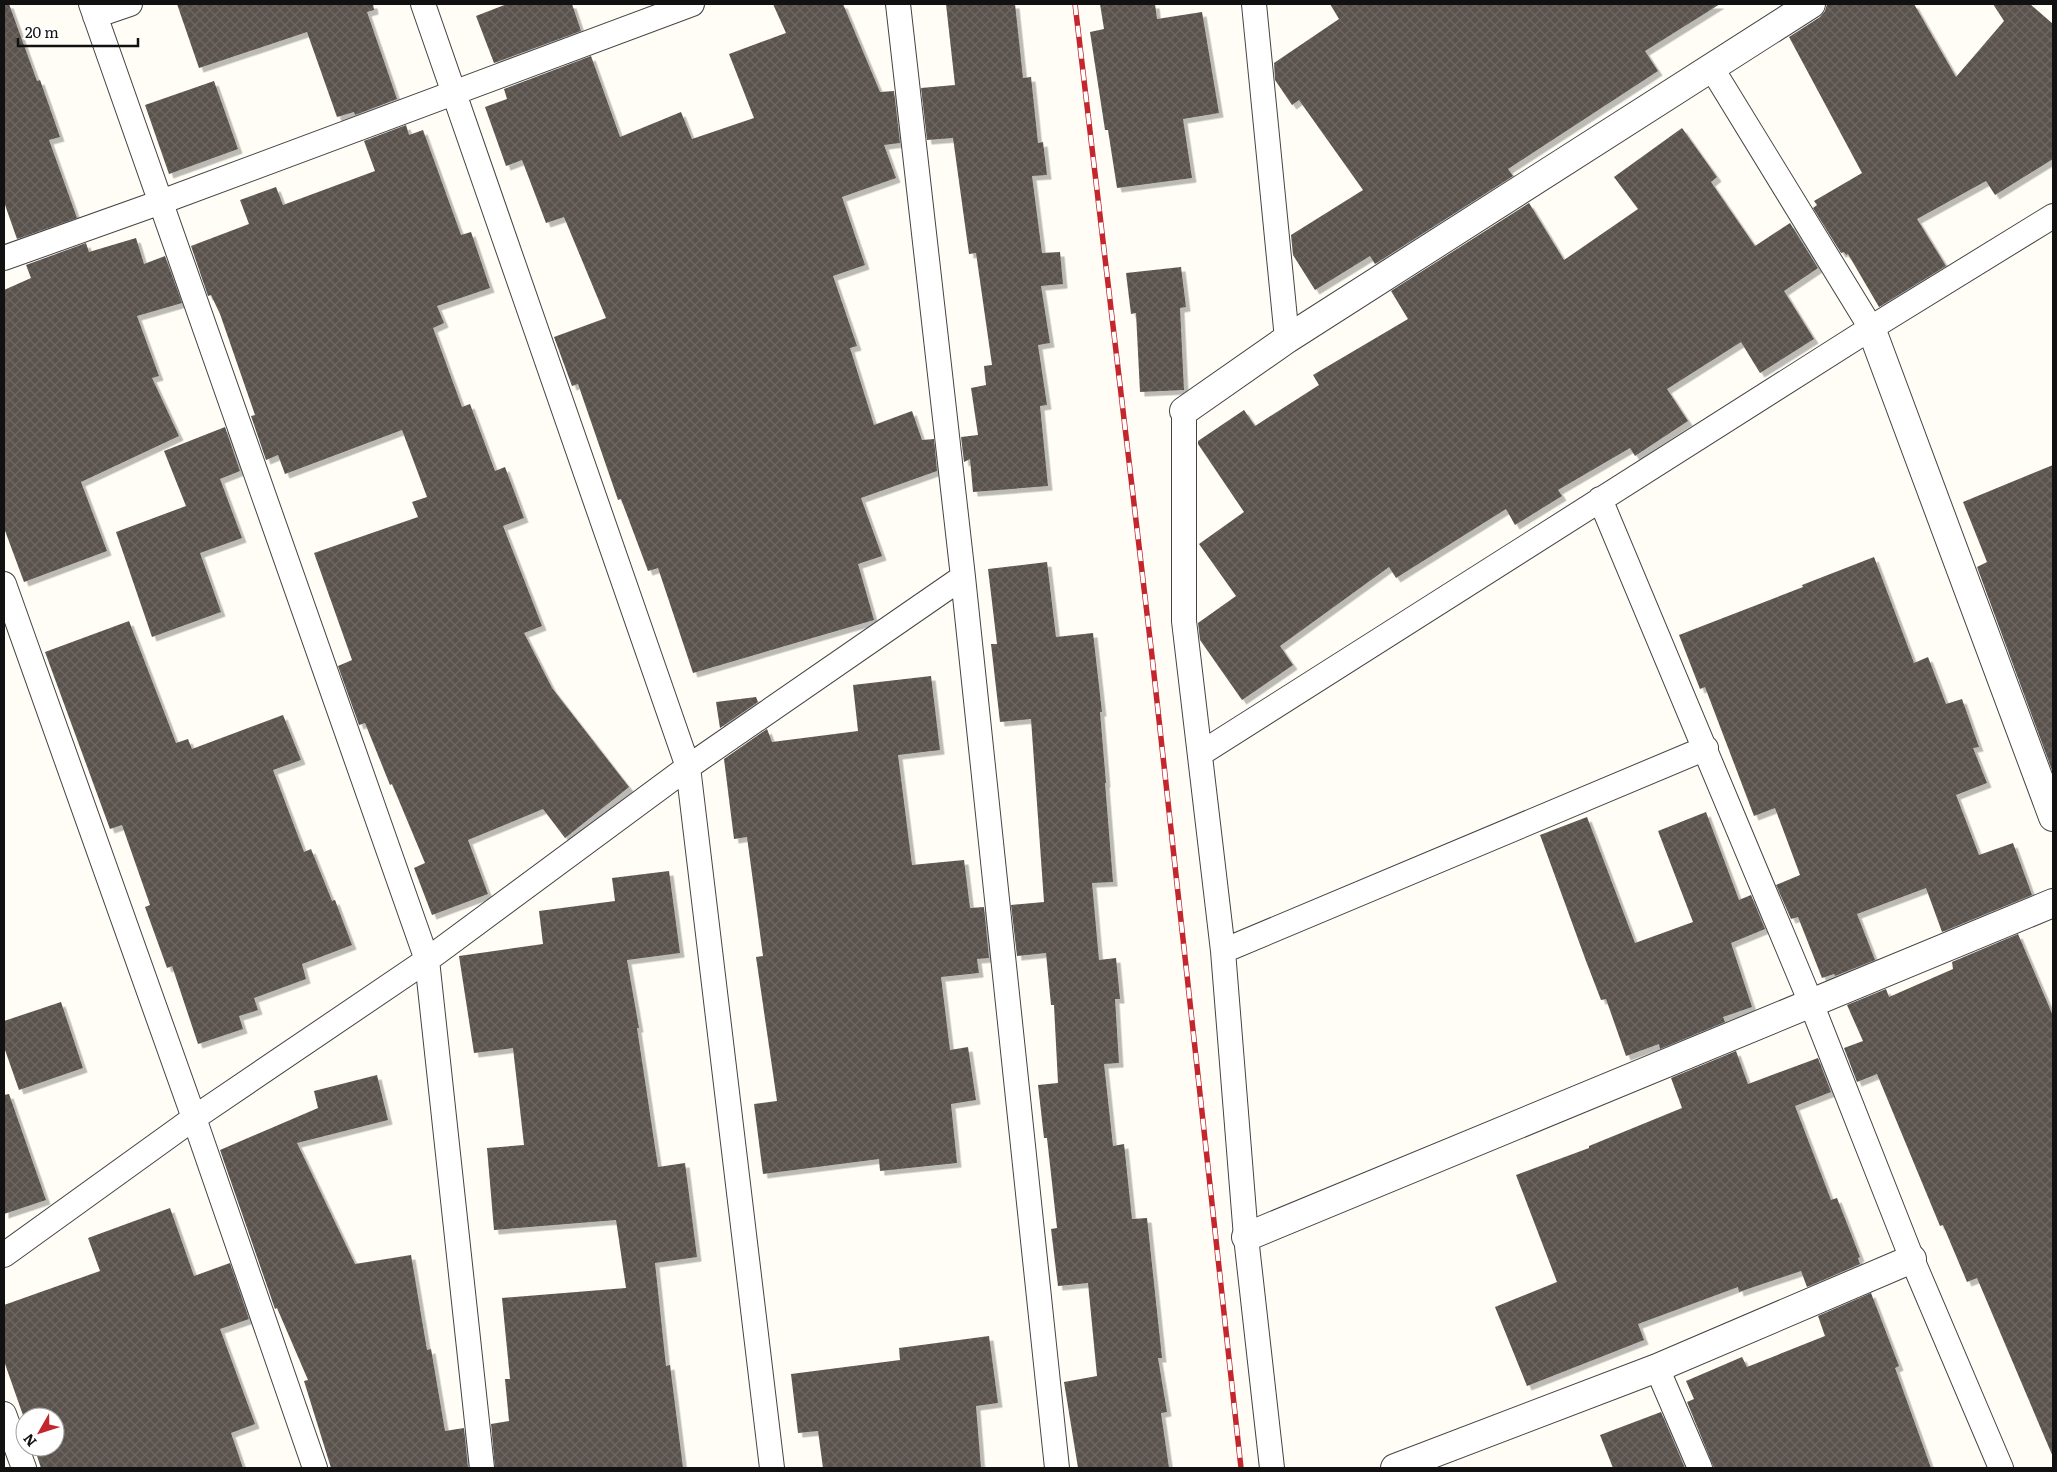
<svg xmlns="http://www.w3.org/2000/svg" width="2057" height="1472" viewBox="0 0 2057 1472" font-family="Literata,serif">
	<style>
		.building { fill: url(#building-cross-hatch); filter: url(#shadow) }
		.lines { fill: none; stroke-linecap: round; stroke-linejoin: round }
		.service-casing { stroke: #444; stroke-width: 26 }
		.minor-casing { stroke: #444; stroke-width: 30 }
		.service { stroke: #fff; stroke-width: 24 }
		.minor { stroke: #fff; stroke-width: 28 }
		.rail-casing { stroke: #c4262e; stroke-width: 5.5 }
		.rail { stroke: #fff; stroke-width: 4; stroke-dasharray: 11; stroke-linecap: butt }
	</style>
	<defs>
		<pattern id="building-cross-hatch" width="8" height="8" patternUnits="userSpaceOnUse" patternTransform="scale(1.25)"><rect width="8" height="8" fill="#5a524d"/><path d="M0 0l8 8M0 8l8-8" fill="none" stroke="#6d6662"/></pattern>
		<filter id="shadow"><feDropShadow dx="4.5" dy="4.5" stdDeviation="0" flood-color="#0004"/></filter>
	</defs>
	<rect width="100%" height="100%" fill="#fffdf5"/>
	<path class="building" d="M 4,4 L 9,4 L 37,81 L 40,80 L 60,137 L 49,140 L 77,218 L 17,239 L 4,202 Z
		M 177,4 L 373,4 L 374,10 L 367,12 L 397,99 L 355,115 L 354,112 L 337,117 L 307,32 L 199,68 Z
		M 507,4 L 572,4 L 581,31 L 494,63 L 476,16 Z
		M 773,4 L 843,4 L 880,92 L 894,91 L 900,143 L 884,145 L 896,178 L 842,197 L 865,265 L 833,276 L 857,346 L 850,348 L 874,425 L 912,411 L 922,440 L 934,439 L 937,471 L 861,498 L 882,556 L 858,564 L 874,620 L 693,673 L 658,568 L 648,571 L 621,499 L 618,500 L 578,384 L 572,386 L 554,337 L 606,318 L 564,217 L 546,223 L 522,160 L 506,166 L 485,107 L 507,99 L 504,89 L 591,56 L 620,137 L 681,112 L 692,139 L 754,118 L 729,54 L 786,33 Z
		M 946,4 L 1015,4 L 1023,78 L 1031,77 L 1038,143 L 1043,142 L 1047,175 L 1032,176 L 1042,253 L 1060,252 L 1063,284 L 1041,286 L 1050,343 L 1038,345 L 1047,405 L 1040,406 L 1048,486 L 973,492 L 970,459 L 964,462 L 961,437 L 978,435 L 971,388 L 986,385 L 984,366 L 992,365 L 976,253 L 969,254 L 953,138 L 927,140 L 921,88 L 955,85 Z
		M 1100,4 L 1155,4 L 1157,19 L 1202,12 L 1219,113 L 1183,119 L 1192,178 L 1117,188 L 1108,130 L 1105,130 L 1090,32 L 1104,29 Z
		M 1330,4 L 1720,4 L 1645,51 L 1658,71 L 1508,169 L 1513,176 L 1375,264 L 1370,256 L 1315,290 L 1293,255 L 1291,235 L 1363,190 L 1299,100 L 1292,105 L 1275,80 L 1274,63 L 1339,19 Z
		M 1827,4 L 1914,4 L 1956,77 L 2004,21 L 1993,4 L 2030,4 L 2053,24 L 2053,159 L 1995,195 L 1986,181 L 1917,219 L 1946,266 L 1879,307 L 1848,254 L 1846,255 L 1844,252 L 1841,253 L 1813,208 L 1817,205 L 1814,201 L 1862,173 L 1789,37 L 1820,17 L 1825,11 Z
		M 214,81 L 238,149 L 169,174 L 145,105 Z
		M 406,125 L 409,135 L 423,130 L 461,235 L 471,232 L 490,288 L 437,306 L 444,323 L 433,328 L 462,407 L 470,404 L 495,471 L 505,467 L 524,518 L 503,526 L 542,626 L 524,633 L 552,688 L 629,787 L 565,838 L 543,809 L 468,840 L 488,894 L 432,915 L 414,868 L 425,863 L 392,784 L 390,785 L 365,723 L 359,725 L 338,666 L 352,660 L 314,553 L 418,517 L 412,502 L 427,497 L 402,430 L 285,474 L 278,455 L 266,460 L 251,416 L 255,415 L 220,314 L 211,295 L 208,296 L 191,246 L 249,224 L 240,200 L 276,187 L 283,205 L 375,171 L 364,141 Z
		M 1682,128 L 1717,177 L 1711,182 L 1755,246 L 1790,223 L 1818,268 L 1784,291 L 1814,339 L 1760,373 L 1741,342 L 1667,389 L 1688,421 L 1635,456 L 1630,448 L 1558,490 L 1562,496 L 1515,525 L 1506,509 L 1396,578 L 1389,567 L 1280,646 L 1293,665 L 1242,700 L 1200,640 L 1198,623 L 1236,596 L 1199,544 L 1244,512 L 1198,444 L 1198,441 L 1244,410 L 1255,426 L 1319,385 L 1313,375 L 1408,319 L 1391,291 L 1529,203 L 1564,260 L 1638,209 L 1614,177 Z
		M 136,238 L 144,264 L 165,256 L 182,303 L 137,316 L 159,376 L 152,378 L 179,436 L 81,482 L 107,551 L 24,582 L 4,528 L 4,290 L 31,278 L 26,265 L 86,243 L 89,252 Z
		M 1181,267 L 1186,307 L 1180,308 L 1184,390 L 1140,392 L 1136,313 L 1131,314 L 1126,273 Z
		M 225,427 L 240,471 L 220,479 L 242,538 L 200,553 L 221,612 L 152,637 L 116,532 L 186,506 L 164,451 Z
		M 2053,465 L 2053,773 L 1977,567 L 1987,562 L 1963,502 Z
		M 1874,557 L 1914,663 L 1928,657 L 1946,704 L 1962,699 L 1979,747 L 1973,748 L 1987,783 L 1956,795 L 1979,855 L 2013,843 L 2032,895 L 1942,932 L 1926,888 L 1857,914 L 1875,960 L 1835,976 L 1834,974 L 1822,978 L 1798,917 L 1791,919 L 1776,885 L 1800,875 L 1775,808 L 1754,816 L 1705,687 L 1700,689 L 1679,635 L 1803,587 L 1802,585 Z
		M 1047,562 L 1056,637 L 1093,633 L 1102,712 L 1100,712 L 1106,783 L 1105,783 L 1113,882 L 1092,883 L 1099,960 L 1116,958 L 1120,999 L 1115,999 L 1119,1063 L 1104,1064 L 1113,1146 L 1124,1144 L 1132,1219 L 1147,1218 L 1162,1358 L 1158,1358 L 1167,1412 L 1161,1413 L 1169,1468 L 1078,1468 L 1064,1382 L 1097,1376 L 1088,1283 L 1058,1286 L 1051,1229 L 1057,1228 L 1047,1138 L 1044,1138 L 1038,1085 L 1058,1083 L 1054,1005 L 1051,1005 L 1046,953 L 1017,956 L 1011,905 L 1044,902 L 1031,719 L 1000,722 L 991,644 L 997,644 L 988,569 Z
		M 129,621 L 176,743 L 188,739 L 192,749 L 283,715 L 301,760 L 273,770 L 304,852 L 311,849 L 332,901 L 335,900 L 352,945 L 302,964 L 306,979 L 254,998 L 258,1010 L 239,1016 L 243,1029 L 198,1044 L 172,966 L 167,968 L 145,907 L 150,905 L 122,825 L 110,829 L 45,652 Z
		M 931,676 L 940,750 L 898,755 L 912,865 L 964,860 L 970,908 L 984,907 L 989,958 L 977,959 L 979,973 L 941,977 L 950,1050 L 968,1047 L 976,1100 L 951,1104 L 957,1163 L 880,1171 L 879,1159 L 763,1174 L 754,1104 L 777,1101 L 756,957 L 763,956 L 747,837 L 734,839 L 724,759 L 767,729 L 772,742 L 858,731 L 853,685 Z
		M 756,697 L 758,702 L 720,728 L 716,702 Z
		M 1706,812 L 1739,900 L 1751,895 L 1765,929 L 1731,943 L 1752,1007 L 1723,1017 L 1725,1022 L 1660,1049 L 1659,1044 L 1626,1056 L 1606,999 L 1601,1000 L 1586,961 L 1540,835 L 1587,817 L 1635,943 L 1693,922 L 1658,831 Z
		M 669,871 L 680,953 L 627,960 L 639,1028 L 637,1028 L 658,1167 L 685,1163 L 697,1257 L 655,1263 L 666,1366 L 670,1365 L 683,1468 L 495,1468 L 491,1424 L 509,1421 L 505,1379 L 510,1379 L 502,1298 L 626,1288 L 616,1220 L 494,1230 L 487,1148 L 524,1145 L 513,1048 L 474,1053 L 459,956 L 543,944 L 539,911 L 615,901 L 612,878 Z
		M 2018,934 L 2053,1016 L 2053,1457 L 1977,1278 L 1967,1282 L 1943,1225 L 1940,1226 L 1877,1074 L 1857,1082 L 1844,1048 L 1863,1041 L 1847,1005 L 1886,989 L 1889,997 L 1953,969 L 1952,962 Z
		M 61,1002 L 83,1068 L 19,1090 L 4,1047 L 4,1021 Z
		M 1736,1051 L 1748,1084 L 1818,1058 L 1831,1092 L 1795,1106 L 1831,1200 L 1837,1198 L 1860,1257 L 1858,1258 L 1860,1264 L 1807,1287 L 1801,1271 L 1739,1292 L 1738,1287 L 1638,1324 L 1644,1340 L 1527,1386 L 1495,1307 L 1557,1282 L 1516,1175 L 1589,1148 L 1589,1146 L 1682,1108 L 1671,1078 Z
		M 377,1075 L 388,1120 L 297,1143 L 355,1264 L 411,1255 L 427,1350 L 431,1349 L 445,1431 L 464,1428 L 468,1468 L 331,1468 L 304,1381 L 308,1380 L 277,1308 L 275,1309 L 220,1150 L 318,1108 L 314,1091 Z
		M 9,1094 L 46,1200 L 4,1214 L 4,1095 Z
		M 170,1208 L 194,1276 L 230,1263 L 249,1319 L 220,1329 L 255,1424 L 231,1433 L 243,1468 L 41,1468 L 34,1447 L 55,1447 L 55,1417 L 25,1417 L 25,1421 L 4,1361 L 4,1305 L 100,1271 L 88,1238 Z
		M 1871,1293 L 1899,1366 L 1895,1368 L 1931,1468 L 1714,1468 L 1687,1402 L 1694,1399 L 1686,1381 L 1742,1357 L 1747,1367 L 1825,1336 L 1818,1316 Z
		M 989,1336 L 998,1403 L 976,1406 L 981,1468 L 823,1468 L 818,1431 L 798,1433 L 791,1374 L 900,1360 L 899,1348 Z
		M 1661,1412 L 1685,1468 L 1613,1468 L 1600,1435 Z"/>
	<g class="lines">
		<defs>
			<path id="service" d="M 91,4 L 427,960 L 482,1468
				M 423,4 L 688,767 L 772,1468
				M 898,4 L 963,577 L 1057,1468
				M 1254,4 L 1287,339
				M 95,16 L 130,4
				M 1711,67 L 1871,328
				M 4,258 L 161,202 L 692,4
				M 1184,411 L 1184,621 L 1223,951 L 1246,1237 L 1272,1468
				M 1600,499 L 1811,1003 L 1912,1259 L 2001,1468
				M 4,584 L 194,1118 L 315,1468
				M 1200,754 L 1871,328 L 2053,216
				M 1223,951 L 1706,748
				M 4,1255 L 194,1118 L 427,960 L 688,767 L 963,577
				M 1657,1368 L 1700,1468
				M 4,1414 L 24,1468"/>
			<path id="minor" d="M 1871,328 L 2053,817
				M 1184,411 L 1287,339 L 1811,4
				M 1246,1237 L 2053,903
				M 1395,1468 L 1657,1368 L 1912,1259"/>
		</defs>
		<use href="#service" class="service-casing"/>
		<use href="#minor" class="minor-casing"/>
		<use href="#service" class="service"/>
		<use href="#minor" class="minor"/>
		<defs>
			<path id="rail" d="M 1075,4 L 1152,656 L 1241,1468"/>
		</defs>
		<use href="#rail" class="rail-casing"/>
		<use href="#rail" class="rail"/>
	</g>
	<rect width="2057" height="1472" fill="none" stroke="#111111" stroke-width="10"/>
	<g transform="translate(40 1432) rotate(231)"><circle r="24" fill="#ffffff" stroke="#a0a0a0"/>
	<path d="M0-4L9 19L0 12L-9 19Z" fill="#c4262e"/>
	<text y="-8" font-size="14" font-weight="bold" text-anchor="middle" fill="#111111">N</text>
	</g>
	<path d="M18 38v8h120v-8" fill="none" stroke="#111111" stroke-width="2.5"/>
	<text x="25" y="38" font-size="15" fill="#111111" stroke="#ffffff" stroke-width="4" paint-order="stroke">20 m</text>
</svg>
